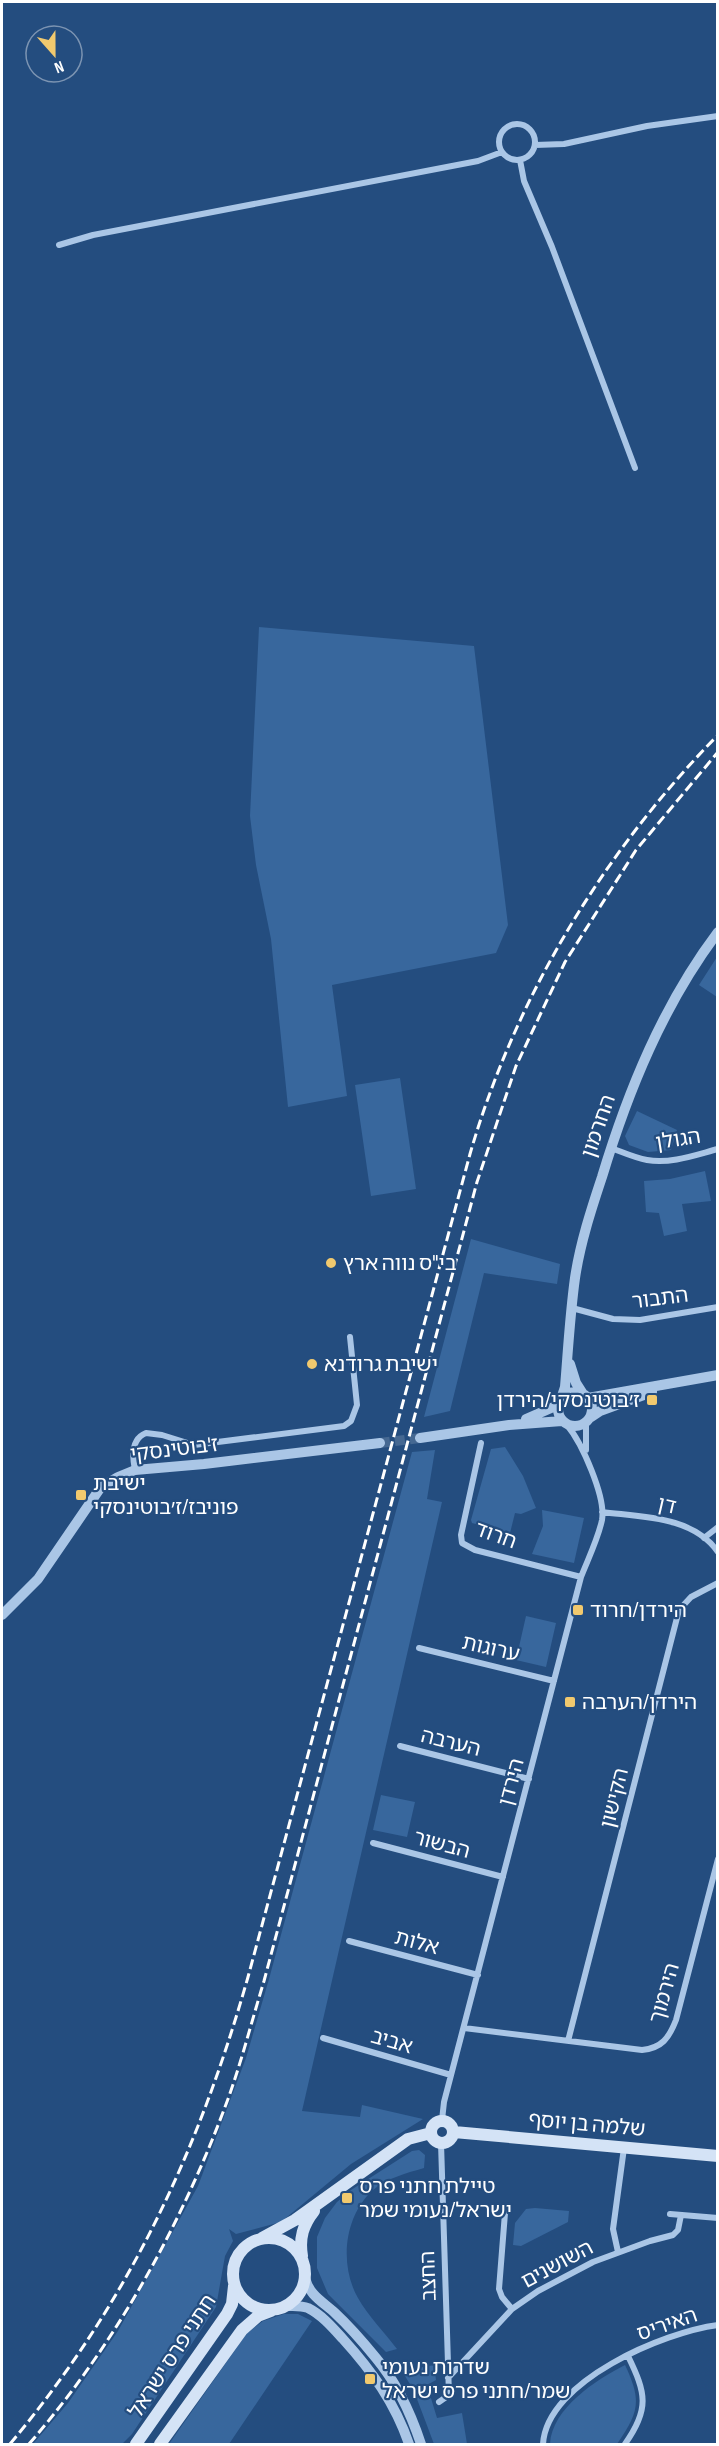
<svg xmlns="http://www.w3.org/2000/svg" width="719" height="2446" viewBox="0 0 719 2446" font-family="'Sofia Sans Condensed','Noto Sans Hebrew',sans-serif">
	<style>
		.green { fill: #38679d }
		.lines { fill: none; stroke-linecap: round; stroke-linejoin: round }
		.tertiary-tunnel { stroke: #456892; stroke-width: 10; stroke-dasharray: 10 5; stroke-linecap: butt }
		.minor { stroke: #aac6e6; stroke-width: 6 }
		.tertiary { stroke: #aac6e6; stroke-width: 10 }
		.secondary { stroke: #d4e3f6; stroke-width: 12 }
		.rail { stroke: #fff; stroke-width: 3; stroke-dasharray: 10 4.5; stroke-linecap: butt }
		.poi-dot { fill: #f1c96e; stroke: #244d7f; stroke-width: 2 }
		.labels { text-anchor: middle; stroke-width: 4.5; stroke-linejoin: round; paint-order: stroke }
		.street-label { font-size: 21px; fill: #fff; stroke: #244d7f }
		.poi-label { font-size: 21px; fill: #fff; stroke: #244d7f; text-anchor: start }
	</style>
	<rect width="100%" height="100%" fill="#244d7f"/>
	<path class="green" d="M 259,627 L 474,646 L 508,925 L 496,953 L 332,985 L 347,1096 L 288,1107 L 271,939 L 256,865 L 250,816 Z
		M 717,957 L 717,997 L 699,985 Z
		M 400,1078 L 416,1189 L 371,1196 L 355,1085 Z
		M 637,1111 L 677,1130 L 671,1150 L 648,1152 L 629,1145 L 625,1136 Z
		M 705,1171 L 711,1201 L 682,1204 L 687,1231 L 664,1236 L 659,1213 L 646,1212 L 644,1181 L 670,1179 Z
		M 471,1239 L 560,1264 L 557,1284 L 484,1273 L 450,1411 L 424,1417 Z
		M 505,1447 L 523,1476 L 536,1508 L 521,1514 L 515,1513 L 510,1533 L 472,1523 L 471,1520 L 491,1449 Z
		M 435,1450 L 427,1499 L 442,1502 L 302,2111 L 360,2117 L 362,2105 L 423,2119 L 351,2164 L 281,2222 L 236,2234 L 229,2229 L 233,2241 L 225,2256 L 216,2307 L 132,2434 L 122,2444 L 33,2444 L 68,2403 L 118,2331 L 198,2186 L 246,2058 L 269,1979 L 412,1452 Z
		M 542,1510 L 584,1518 L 574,1563 L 532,1554 L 543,1526 Z
		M 526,1616 L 556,1623 L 546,1667 L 516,1660 Z
		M 381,1795 L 415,1802 L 407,1837 L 373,1830 Z
		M 419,2150 L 425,2155 L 424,2168 C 407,2173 387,2178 373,2190 C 344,2216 339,2265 358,2298 C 368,2316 385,2333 397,2349 L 386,2352 L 328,2294 L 317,2268 L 317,2237 L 325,2218 L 337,2202 L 351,2190 L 412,2151 Z
		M 535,2208 L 569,2211 L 568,2222 L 521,2246 L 513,2245 L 515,2223 L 526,2209 Z
		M 284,2314 L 298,2314 L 312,2321 L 229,2444 L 169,2444 L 247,2333 L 263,2321 Z
		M 434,2365 L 436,2380 L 427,2385 L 437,2418 L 462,2413 L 467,2444 L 434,2444 L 414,2391 L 402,2371 Z
		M 625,2365 C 642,2401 639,2412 617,2444 L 550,2444 C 552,2408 596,2380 625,2365 Z"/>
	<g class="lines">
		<path class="tertiary-tunnel" d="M 380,1443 L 420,1438"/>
		<path class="minor" d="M499 142a18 18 0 1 1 36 0a18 18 0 1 1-36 0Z
			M 535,145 L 564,144 L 647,126 L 718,116
			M 520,160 L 524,181 L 552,247 L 635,468
			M 59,245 L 93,235 L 478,161 L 502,152
			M 611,1148 C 622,1152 635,1158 647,1160 C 671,1164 695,1155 718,1149
			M 572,1308 L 613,1319 L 640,1320 L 718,1307
			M 481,1443 L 461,1535 L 462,1543 L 475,1550 L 581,1577
			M 586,1450 L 586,1423
			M 135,1470 C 132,1456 131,1439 146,1433 L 162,1435 L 194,1445 L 344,1426 L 351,1421 L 357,1405 L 350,1337
			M 602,1512 C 641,1517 693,1516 718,1552
			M 704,1538 L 718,1527
			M 419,1648 L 554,1681
			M 400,1746 L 529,1779
			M 373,1843 L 503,1877
			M 349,1941 L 478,1975
			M 464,2028 L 642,2050 C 662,2048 669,2038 676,2020 L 718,1859
			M 323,2038 L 451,2075
			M 568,2041 L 679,1610 L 691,1597 L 718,1583
			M 442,2120 L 444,2102 L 581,1577 C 588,1559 598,1539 602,1520 C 606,1497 582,1443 567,1425
			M 505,2213 L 499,2289 L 502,2297 L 512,2309
			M 670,2214 L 718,2218
			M 618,2252 L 613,2229 L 624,2148
			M 448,2378 L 512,2309 L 538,2291 L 593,2262 L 650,2241 L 673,2235 L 678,2230 L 681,2215
			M 439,2402 L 449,2395 L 441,2143
			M 543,2444 C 547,2381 664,2332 718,2325
			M 625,2444 C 650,2409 646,2393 628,2356"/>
		<path class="tertiary" d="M 570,1364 L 576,1383 L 583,1394
			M558 1409a17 17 0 1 1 34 0a17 17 0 1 1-34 0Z
			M 588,1398 L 718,1375
			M 561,1399 L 565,1387 C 568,1351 570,1314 575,1278 C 580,1244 591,1210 602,1177 C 628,1091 663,1005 718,932
			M 591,1417 L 600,1411 L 652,1392
			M 526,1419 L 558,1405
			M 420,1438 L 509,1425 L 562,1421
			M 2,1615 L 38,1579 L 101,1487 L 118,1477 L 135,1470 L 204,1464 L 380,1443
			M 305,2278 C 309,2295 323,2302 335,2313 C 349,2326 363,2342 376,2358 C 397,2383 411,2414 421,2444
			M 285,2306 C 293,2306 301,2305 308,2308 C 322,2315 333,2328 343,2339 C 372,2371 395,2403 409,2444"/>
		<path class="secondary" d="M431 2132a11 11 0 1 1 22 0a11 11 0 1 1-22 0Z
			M 454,2132 L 718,2156
			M233 2274a36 36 0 1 1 72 0a36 36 0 1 1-72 0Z
			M 262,2238 L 295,2220 L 408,2139 L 431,2133
			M 302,2256 C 299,2238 303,2225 314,2211
			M 136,2444 L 227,2314 L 232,2304 L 234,2286
			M 160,2444 L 242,2330 L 258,2316 L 271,2311"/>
		<path class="rail" d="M 10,2444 C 128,2303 198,2153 248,1977 L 470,1154 C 515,998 604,851 718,735
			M 29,2444 C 116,2344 182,2224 228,2099 C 242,2060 252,2020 264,1981 L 477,1182 L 516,1066 L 565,962 L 636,850 L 718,752"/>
	</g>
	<g class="poi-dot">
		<circle cx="331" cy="1263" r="6"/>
		<circle cx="312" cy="1364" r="6"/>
		<rect x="646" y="1394" width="12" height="12" rx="3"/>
		<rect x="75" y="1489" width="12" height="12" rx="3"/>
		<rect x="572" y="1604" width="12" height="12" rx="3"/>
		<rect x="564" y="1696" width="12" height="12" rx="3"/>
		<rect x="341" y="2192" width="12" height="12" rx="3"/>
		<rect x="364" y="2373" width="12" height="12" rx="3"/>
	</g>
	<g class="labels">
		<g class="street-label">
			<text transform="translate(598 1126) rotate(-71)" y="7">החרמון</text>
			<text transform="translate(678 1139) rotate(-9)" y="7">הגולן</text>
			<text transform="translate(660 1298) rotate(-7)" y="7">התבור</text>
			<text transform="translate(174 1449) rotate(-7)" y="7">ז'בוטינסקי</text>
			<text transform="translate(667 1505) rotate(13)" y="7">דן</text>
			<text transform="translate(496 1535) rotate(20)" y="7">חרוד</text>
			<text transform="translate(491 1648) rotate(13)" y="7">ערוגות</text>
			<text transform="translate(451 1742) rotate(14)" y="7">הערבה</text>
			<text transform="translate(511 1782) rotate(-75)" y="7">הירדן</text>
			<text transform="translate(614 1798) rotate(-76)" y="7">הקישון</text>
			<text transform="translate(442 1844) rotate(15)" y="7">הבשור</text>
			<text transform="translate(417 1942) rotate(15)" y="7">אלות</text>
			<text transform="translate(664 1993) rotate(-74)" y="7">הירמוך</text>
			<text transform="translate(392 2041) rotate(16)" y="7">אביב</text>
			<text transform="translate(587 2124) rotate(5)" y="7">שלמה בן יוסף</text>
			<text transform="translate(557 2264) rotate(-28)" y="7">השושנים</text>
			<text transform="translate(428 2276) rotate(-92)" y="7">החצב</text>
			<text transform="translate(667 2324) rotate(-19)" y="7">האיריס</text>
			<text transform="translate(172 2356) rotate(-57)" y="7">חתני פרס ישראל</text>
		</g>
		<g class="poi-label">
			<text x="343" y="1270">בי"ס נווה ארץ</text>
			<text x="324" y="1371">ישיבת גרודנא</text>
			<text x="640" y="1407" text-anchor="end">ז׳בוטינסקי/הירדן</text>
			<text x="93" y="1490">ישיבת<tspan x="93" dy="24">פוניבז/ז׳בוטינסקי</tspan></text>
			<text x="590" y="1617">הירדן/חרוד</text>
			<text x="582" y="1709">הירדן/הערבה</text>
			<text x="359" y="2193">טיילת חתני פרס<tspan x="359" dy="24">ישראל/נעומי שמר</tspan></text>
			<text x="382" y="2374">שדרות נעומי<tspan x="382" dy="24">שמר/חתני פרס ישראל</tspan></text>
		</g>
	</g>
	<rect width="719" height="2446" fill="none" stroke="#ffffff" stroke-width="6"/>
	<g transform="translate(54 54) rotate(159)"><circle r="28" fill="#244d7f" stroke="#7c94b2" stroke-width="1.5"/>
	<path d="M0-4.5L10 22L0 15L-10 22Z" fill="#f1c96e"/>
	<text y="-9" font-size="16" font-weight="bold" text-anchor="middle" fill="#ffffff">N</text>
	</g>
</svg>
